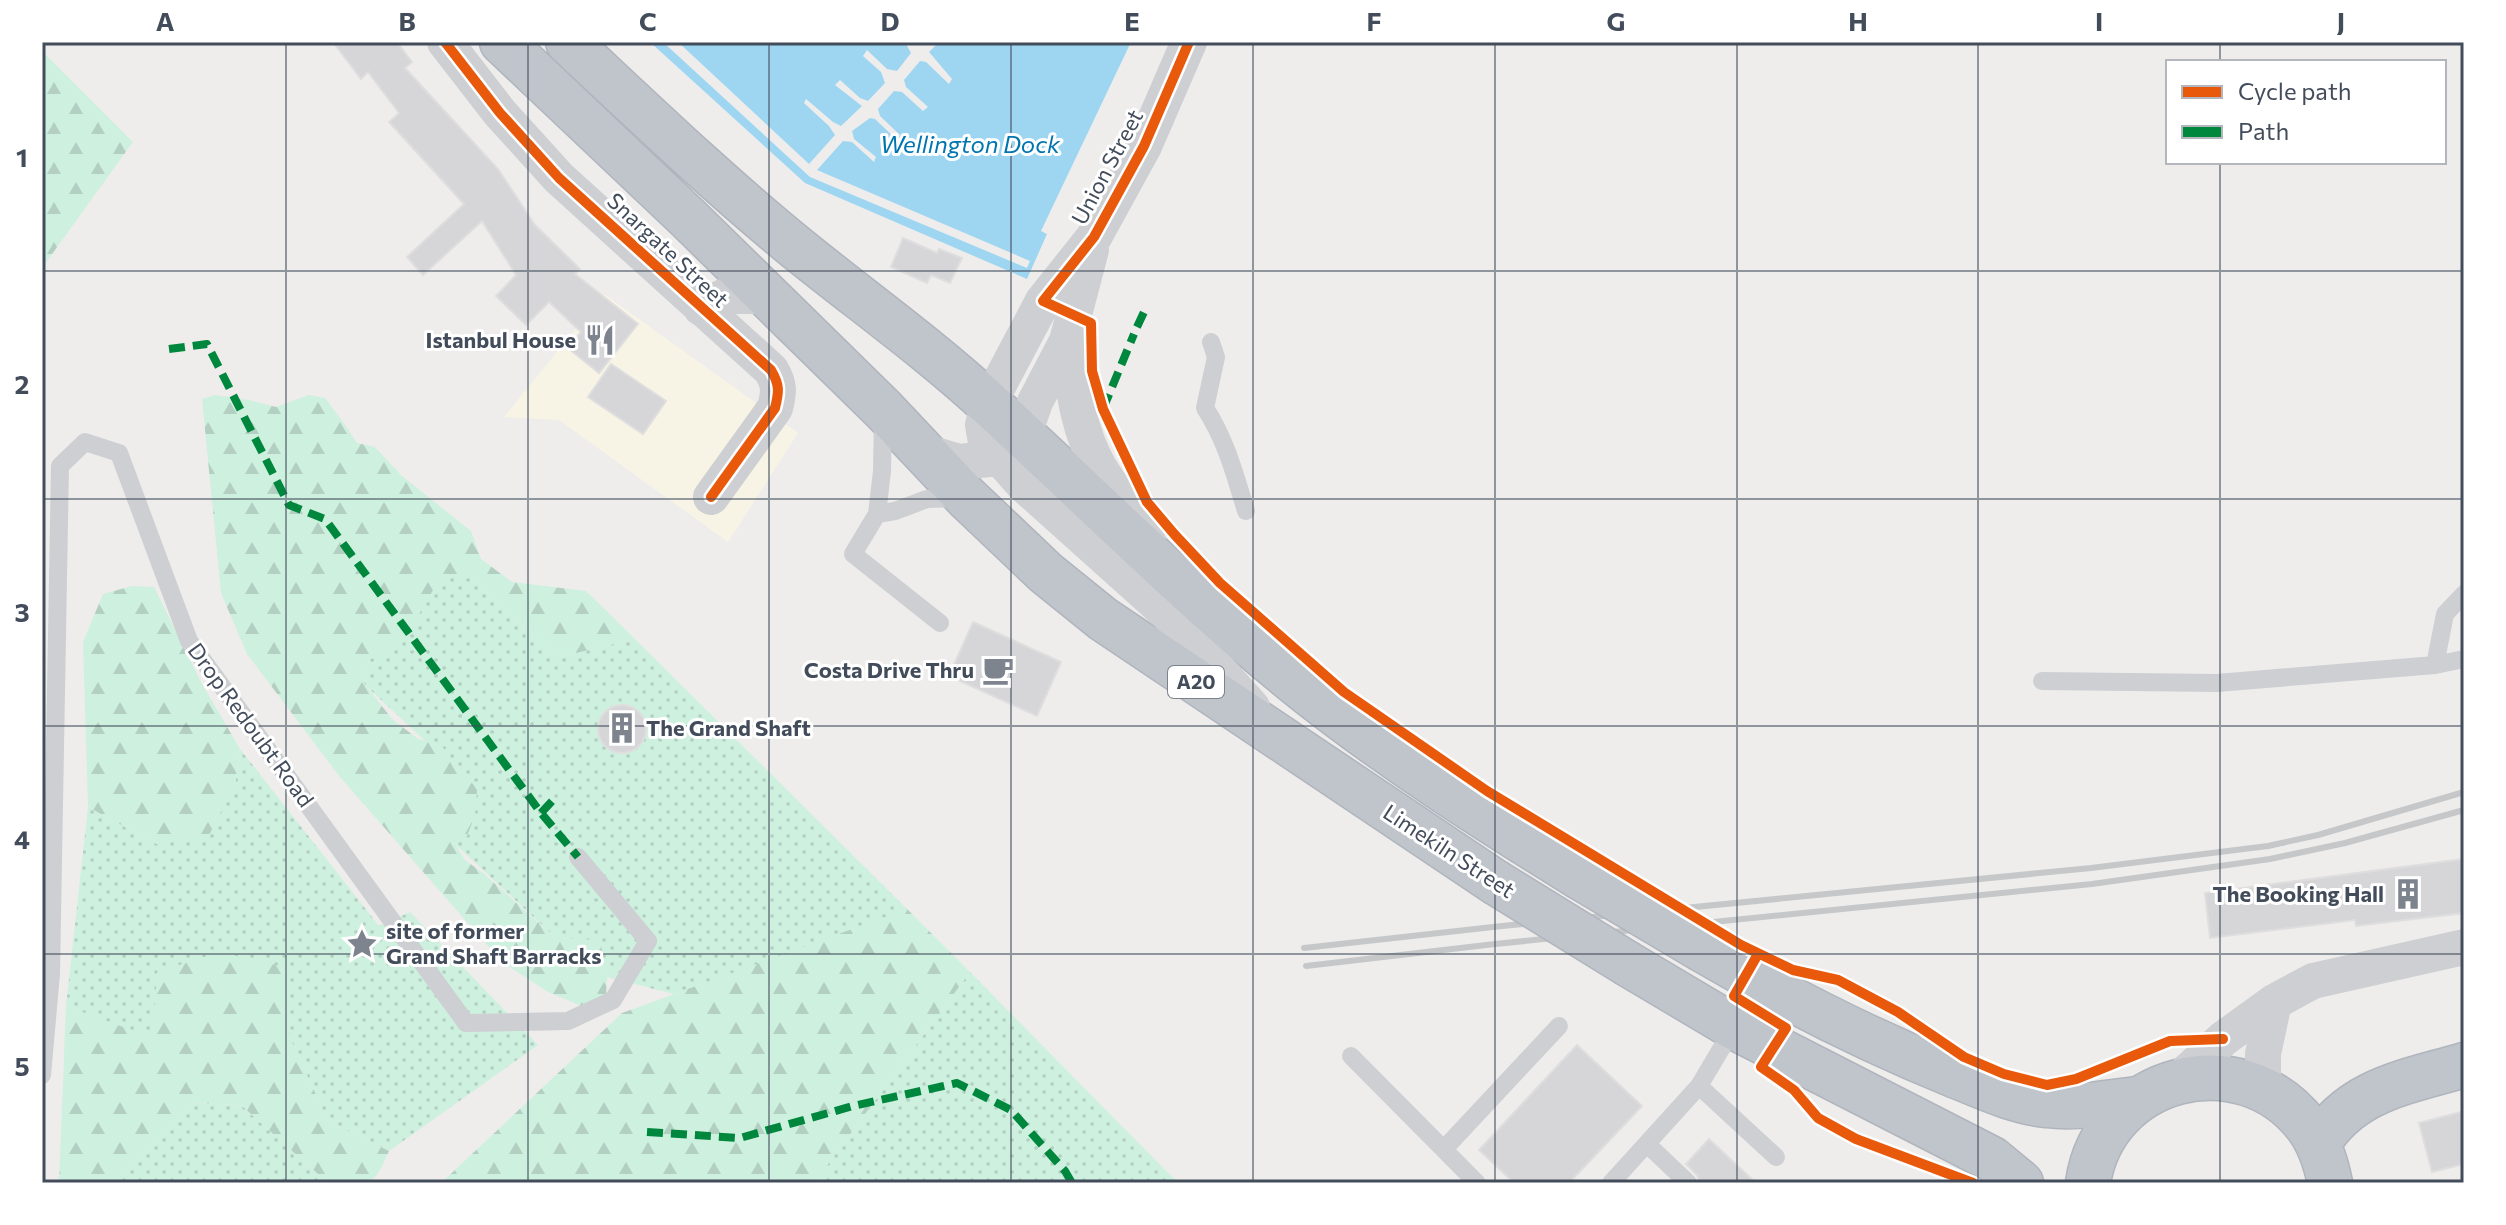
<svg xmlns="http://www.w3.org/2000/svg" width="2506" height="1225" viewBox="0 0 2506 1225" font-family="Commissioner,sans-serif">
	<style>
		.commercial { fill: #f7f4e6 }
		.grass { fill: url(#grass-dots) }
		.forest { fill: url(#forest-firs) }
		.water { fill: #9ed6f2 }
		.pier { fill: #eeedec }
		.building { fill: #d6d6d8; stroke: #dfdedf; stroke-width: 2 }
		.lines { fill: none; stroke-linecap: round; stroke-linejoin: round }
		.trunk-casing { stroke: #b0b5bd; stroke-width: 47 }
		.service { stroke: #cdcfd2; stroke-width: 18 }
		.minor { stroke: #cdcfd2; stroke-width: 36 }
		.trunk { stroke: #c0c4cb; stroke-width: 44 }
		.rail { stroke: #c5c7c9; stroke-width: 6 }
		.trunk-bridge-casing { stroke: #b0b5bd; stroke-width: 47; stroke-linecap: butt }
		.trunk-bridge { stroke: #c0c4cb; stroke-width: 44 }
		.quiet { stroke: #00873e; stroke-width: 8; stroke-dasharray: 16 8; stroke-linecap: butt }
		.cycleway-casing { stroke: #fff; stroke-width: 15 }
		.cycleway { stroke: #e8590c; stroke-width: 10 }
		.grid { fill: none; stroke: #424c5b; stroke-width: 2; stroke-opacity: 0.55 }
		.labels { text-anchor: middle; stroke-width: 6; stroke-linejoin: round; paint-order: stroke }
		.shield { fill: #fff; stroke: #7b828c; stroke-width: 2 }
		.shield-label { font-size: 20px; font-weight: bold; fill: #424c5b }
		.street-label { font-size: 22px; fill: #424c5b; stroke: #fff }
		.poi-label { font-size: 22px; font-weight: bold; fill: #424c5b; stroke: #fff; text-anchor: end }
		.water-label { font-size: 24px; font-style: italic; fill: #0075b0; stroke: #fff }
		.neatline { fill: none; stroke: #424c5b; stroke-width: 3 }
		.grid-label { font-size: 26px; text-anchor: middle; font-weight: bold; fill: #424c5b }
	</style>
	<defs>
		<pattern id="grass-dots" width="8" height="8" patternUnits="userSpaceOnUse" patternTransform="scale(2)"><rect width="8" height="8" fill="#cef0df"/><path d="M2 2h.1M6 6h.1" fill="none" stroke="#b2cfc2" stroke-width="1.8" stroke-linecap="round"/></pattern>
		<pattern id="forest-firs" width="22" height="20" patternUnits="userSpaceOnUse" patternTransform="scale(2)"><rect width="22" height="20" fill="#cef0df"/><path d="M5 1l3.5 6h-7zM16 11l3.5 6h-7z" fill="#b2cfc2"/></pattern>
	</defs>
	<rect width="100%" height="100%" fill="#eeedec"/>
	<path class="commercial" d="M 604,294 L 798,433 L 728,542 L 559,420 L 504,417 Z"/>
	<path class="grass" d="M 442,572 L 470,578 L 559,657 L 635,639 L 912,914 L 674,994 L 607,977 L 600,941 L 556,938 L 453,842 L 477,789 L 364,684 L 369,660 Z
		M 240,749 L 379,926 L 410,912 L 538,1045 L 389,1151 L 328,1121 L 290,1038 L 287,968 L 157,1042 L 66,1006 L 88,807 L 157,844 L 235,785 Z
		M 970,972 L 1178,1183 L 814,1183 Z
		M 194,1103 L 241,1105 L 328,1183 L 118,1183 Z"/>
	<path class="forest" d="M 42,51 L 133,142 L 42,268 Z
		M 215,395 L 249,400 L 276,407 L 309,395 L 325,398 L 343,422 L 357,443 L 375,447 L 402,476 L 471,531 L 481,559 L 512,582 L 586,591 L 635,639 L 559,657 L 470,578 L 442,573 C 423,609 408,642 369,660 L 364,683 L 392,719 L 418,739 L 440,744 L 477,789 L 475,816 L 466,838 L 454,842 L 465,860 L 483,873 L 556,938 L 600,940 L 607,977 L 606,996 L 584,1007 L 548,992 L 502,962 L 340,777 L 247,654 L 221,593 L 202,399 Z
		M 132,586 L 154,587 L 201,682 L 240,749 L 235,785 L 208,837 L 157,844 L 88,807 L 83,642 L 103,594 Z
		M 907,909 L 970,972 L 814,1183 L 441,1183 L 622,1013 Z
		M 220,952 L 288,968 L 290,1038 L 328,1121 L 389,1151 C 371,1192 370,1183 328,1183 L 241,1105 L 194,1103 L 118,1183 L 59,1183 L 66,1006 L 153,1038 L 157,972 Z"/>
	<path class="water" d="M 650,42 L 1131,42 L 1041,231 L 1047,234 L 1027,279 L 805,183 Z"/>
	<path class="pier" d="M 663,42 L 678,42 L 809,164 L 835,135 L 829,126 L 804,103 L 806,99 L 833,122 L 841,126 L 862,106 L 835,85 L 840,80 L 860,98 L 868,101 L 885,83 L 881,72 L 863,56 L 867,50 L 887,69 L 897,71 L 911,53 L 905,42 L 939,42 L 929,52 L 952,79 L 949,84 L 926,62 L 920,61 L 904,80 L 906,87 L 928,107 L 923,111 L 902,92 L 894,91 L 878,109 L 880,116 L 900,135 L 896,139 L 875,119 L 870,118 L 852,131 L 854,139 L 876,157 L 874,162 L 852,142 L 843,141 L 817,170 L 1030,261 L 1027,268 L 810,177 Z"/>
	<path class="building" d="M 333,42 L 397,42 L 412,62 L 405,68 L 498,169 L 535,225 L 580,269 L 575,274 L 638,324 L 599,373 L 568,348 L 581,332 L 549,302 L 526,325 L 496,296 L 516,275 L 482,221 L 423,275 L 407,257 L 464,204 L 389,122 L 399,113 L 368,72 L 361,79 Z
		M 903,238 L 937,253 L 939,249 L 962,258 L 950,283 L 931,275 L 927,283 L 891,267 Z
		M 611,364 L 666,401 L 643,434 L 588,397 Z
		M 973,622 L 1061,662 L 1037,716 L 949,676 Z
		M598 729a24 24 0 1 1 48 0a24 24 0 1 1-48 0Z
		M 2464,859 L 2464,913 L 2356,926 L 2355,920 L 2210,938 L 2205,893 Z
		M 1577,1045 L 1642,1106 L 1569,1183 L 1514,1183 L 1479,1150 Z
		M 2464,1111 L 2464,1164 L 2432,1172 L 2419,1123 Z
		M 1709,1139 L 1756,1183 L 1700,1183 L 1697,1175 L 1686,1164 Z"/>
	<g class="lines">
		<defs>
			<path id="trunk" d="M 502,42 L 688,218 L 884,410 L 967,498 L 1046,573 L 1103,619 L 1495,882
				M 568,42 C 642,111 715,181 793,245 C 858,298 926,346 988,403 C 1093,499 1194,602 1306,691 C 1392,759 1484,818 1578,876
				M 1703,950 C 1783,997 1868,1040 1954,1075 C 1984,1087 2015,1102 2047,1105 C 2077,1109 2109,1102 2139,1099
				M 1628,964 L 1734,1027 L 1992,1159 L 2021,1183
				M 2318,1144 C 2351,1089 2407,1082 2464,1065
				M 2088,1183 C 2104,1075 2241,1040 2307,1126 C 2320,1143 2326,1163 2330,1183"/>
		</defs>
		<use href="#trunk" class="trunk-casing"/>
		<path class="service" d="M 1211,342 L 1216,357 L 1205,408 C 1226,440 1235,475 1246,511
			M 883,415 L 882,471 L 877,514 L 853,554 L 940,623
			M 877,514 L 895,511 L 927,499 L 959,498
			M 2435,665 L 2445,614 L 2464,594
			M 2042,681 L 2217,683 L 2435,665 L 2464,659
			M 1351,1056 L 1477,1183
			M 42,1075 L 51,974 L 60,466 L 85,442 L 119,453 L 189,641 L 466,1023 L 568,1021 L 613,1000 L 648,941 L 578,857
			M 1699,1086 L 1776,1157
			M 1647,1144 L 1688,1183
			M 1444,1149 L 1559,1026
			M 1611,1183 L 1699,1086 L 1734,1027"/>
		<path class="minor" d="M 445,42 L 500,113 L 559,178 L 771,370 C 780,385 779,392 775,408 L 711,497
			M 1189,42 L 1144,146 L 1094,237 L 1043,301 L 989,403 L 983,425 L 986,442 L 1023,484 L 1167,613 L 1252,707
			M 701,308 L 725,296 L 767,296
			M 1067,341 C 1073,384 1077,429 1099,467 C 1114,492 1133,514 1148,540
			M 922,451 L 959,462 L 999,458 L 1023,437 L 1035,402 L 1067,341 L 1091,250
			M 2177,1081 L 2223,1039 L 2274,1002 L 2313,981 L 2464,947
			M 2263,1089 L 2263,1054 L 2274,1002"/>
		<use href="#trunk" class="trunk"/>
		<path class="rail" d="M 1304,948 L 1502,926 L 2091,868 L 2268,846 L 2318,835 L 2464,792
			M 1306,966 L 1495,944 L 2092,884 L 2270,859 L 2345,843 L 2464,810"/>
		<defs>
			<path id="trunk-bridge" d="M 1578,876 L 1703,950
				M 1495,882 L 1628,964"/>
		</defs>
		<use href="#trunk-bridge" class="trunk-bridge-casing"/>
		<use href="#trunk-bridge" class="trunk-bridge"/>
		<path class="quiet" d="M 1137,327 L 1144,312
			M 169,349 L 207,344 L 289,505 L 325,519 L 541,813 L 578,857
			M 1103,409 L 1134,334
			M 541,813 L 556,797
			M 647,1132 L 740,1138 L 853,1106 L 957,1083 L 1011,1110 L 1065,1171 L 1072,1183"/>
		<defs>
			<path id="cycleway" d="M 445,42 L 500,113 L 559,178 L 771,370 C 780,385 779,392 775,408 L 711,497
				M 1189,42 L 1144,146 L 1094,237 L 1043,301 L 1091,323 L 1092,371 L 1103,409 L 1147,502 L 1175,535 L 1220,583 L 1344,692 L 1487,791 L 1741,945 L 1793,970 L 1838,980 L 1898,1012 L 1964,1057 L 2004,1074 L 2047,1085 L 2076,1079 L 2170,1041 L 2223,1039
				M 1758,954 L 1734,996 L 1786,1028 L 1761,1067 L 1794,1090 L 1818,1118 L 1856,1139 L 1973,1183"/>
		</defs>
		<use href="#cycleway" class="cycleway-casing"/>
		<use href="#cycleway" class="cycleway"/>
	</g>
	<path class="grid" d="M 286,42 L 286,1183M 528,42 L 528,1183M 769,42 L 769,1183M 1011,42 L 1011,1183M 1253,42 L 1253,1183M 1495,42 L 1495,1183M 1737,42 L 1737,1183M 1978,42 L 1978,1183M 2220,42 L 2220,62M 2220,162 L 2220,1183M 42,271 L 2464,271M 42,499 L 2464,499M 42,726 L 2464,726M 42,954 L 2464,954"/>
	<defs>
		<symbol id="restaurant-bare" viewBox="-9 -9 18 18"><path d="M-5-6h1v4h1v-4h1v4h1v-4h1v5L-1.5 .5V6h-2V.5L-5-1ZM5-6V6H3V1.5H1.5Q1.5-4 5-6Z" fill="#7e848e" stroke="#fff" stroke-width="2.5" paint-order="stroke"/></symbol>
		<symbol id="cafe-bare" viewBox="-9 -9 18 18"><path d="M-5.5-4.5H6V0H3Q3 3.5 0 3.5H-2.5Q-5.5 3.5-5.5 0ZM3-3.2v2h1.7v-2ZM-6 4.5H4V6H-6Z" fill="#7e848e" stroke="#fff" stroke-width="2.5" paint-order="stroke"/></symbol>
		<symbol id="building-bare" viewBox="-9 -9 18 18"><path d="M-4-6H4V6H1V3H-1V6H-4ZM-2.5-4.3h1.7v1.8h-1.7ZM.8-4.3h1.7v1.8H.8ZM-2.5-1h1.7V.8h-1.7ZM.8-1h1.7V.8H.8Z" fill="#7e848e" stroke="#fff" stroke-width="2.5" paint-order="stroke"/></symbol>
		<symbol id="sight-bare" viewBox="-9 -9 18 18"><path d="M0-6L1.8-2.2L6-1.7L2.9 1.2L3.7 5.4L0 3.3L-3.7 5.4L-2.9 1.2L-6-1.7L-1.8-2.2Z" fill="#7e848e" stroke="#fff" stroke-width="2.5" paint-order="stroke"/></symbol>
	</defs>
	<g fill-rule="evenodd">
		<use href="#restaurant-bare" x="578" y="318" width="44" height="44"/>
		<use href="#cafe-bare" x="976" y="648" width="44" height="44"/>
		<use href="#building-bare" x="600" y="706" width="44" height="44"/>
		<use href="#building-bare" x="2386" y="872" width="44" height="44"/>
		<use href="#sight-bare" x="340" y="922" width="44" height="44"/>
	</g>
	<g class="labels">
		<rect class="shield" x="1168" y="666" width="56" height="32" rx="6"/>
		<g class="shield-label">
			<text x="1196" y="689">A20</text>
		</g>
		<g class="street-label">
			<text transform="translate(1107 167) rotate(-62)" y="8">Union Street</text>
			<text transform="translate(668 250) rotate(43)" y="8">Snargate Street</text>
			<text transform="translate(251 725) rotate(54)" y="8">Drop Redoubt Road</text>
			<text transform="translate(1449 851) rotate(33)" y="8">Limekiln Street</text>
		</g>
		<g class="poi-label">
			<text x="576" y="348">Istanbul House</text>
			<text x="974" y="678">Costa Drive Thru</text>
			<text x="646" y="736" text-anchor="start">The Grand Shaft</text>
			<text x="2384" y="902">The Booking Hall</text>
			<text x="386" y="939" text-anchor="start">site of former<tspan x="386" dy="25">Grand Shaft Barracks</tspan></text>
		</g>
		<g class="water-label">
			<text x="970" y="153">Wellington Dock</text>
		</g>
	</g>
	<rect width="2506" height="1225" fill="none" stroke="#ffffff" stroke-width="88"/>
	<rect x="2166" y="60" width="280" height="104" fill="#ffffff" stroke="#b3b7bd" stroke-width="2"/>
	<rect x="2182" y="86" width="40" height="12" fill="#e8590c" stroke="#b3b7bd" stroke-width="2"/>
	<text x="2238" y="100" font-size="24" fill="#424c5b">Cycle path</text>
	<rect x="2182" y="126" width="40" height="12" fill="#00873e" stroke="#b3b7bd" stroke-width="2"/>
	<text x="2238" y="140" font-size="24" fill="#424c5b">Path</text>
	<rect x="44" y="44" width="2418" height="1137" class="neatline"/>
	<g class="grid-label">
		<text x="165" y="31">A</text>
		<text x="407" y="31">B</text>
		<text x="648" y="31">C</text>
		<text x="890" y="31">D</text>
		<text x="1132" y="31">E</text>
		<text x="1374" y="31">F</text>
		<text x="1616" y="31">G</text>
		<text x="1858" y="31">H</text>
		<text x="2099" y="31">I</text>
		<text x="2341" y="31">J</text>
		<text x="22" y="167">1</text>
		<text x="22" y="394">2</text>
		<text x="22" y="622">3</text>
		<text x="22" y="849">4</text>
		<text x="22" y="1076">5</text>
	</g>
</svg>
